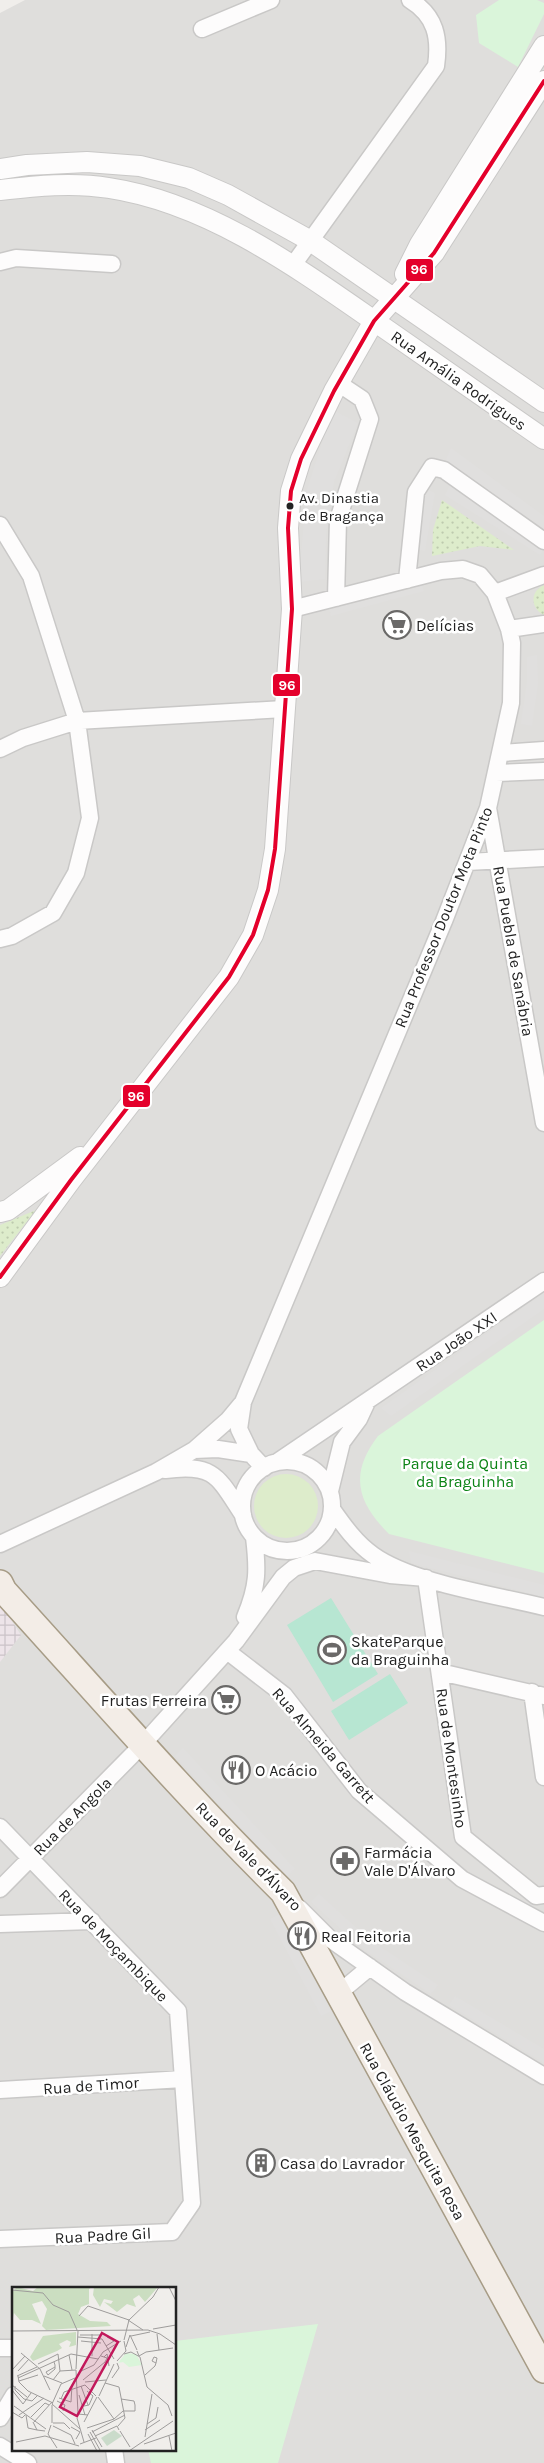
<svg xmlns="http://www.w3.org/2000/svg" width="544" height="2463" viewBox="0 0 544 2463" font-family="Karla,sans-serif">
	<style>
		.residential { fill: #dfdedc; fill-rule: evenodd }
		.industrial { fill: url(#industrial-grid) }
		.grass { fill: url(#grass-dots) }
		.park { fill: #daf5da }
		.garden { fill: #ddeccb }
		.pitch { fill: #b7e6d2 }
		.parking { fill: #e0dfde }
		.lines { fill: none; stroke-linecap: round; stroke-linejoin: round }
		.minor-casing { stroke: #c9c8c7; stroke-width: 19 }
		.tertiary-casing { stroke: #c9c8c7; stroke-width: 22 }
		.primary-casing { stroke: #a79c86; stroke-width: 28 }
		.minor { stroke: #fdfcfc; stroke-width: 16 }
		.tertiary { stroke: #fdfcfc; stroke-width: 20 }
		.primary { stroke: #f3ede7; stroke-width: 25 }
		.bus-1-casing { stroke: #fff; stroke-width: 8 }
		.bus-1 { stroke: #e4002b; stroke-width: 4 }
		.bus-dot { fill: #222; stroke: #fff; stroke-width: 2 }
		.labels { text-anchor: middle; stroke-width: 5; stroke-linejoin: round; paint-order: stroke }
		.bus-label { font-size: 15px; fill: #222; stroke: #fff; text-anchor: start }
		.street-label { font-size: 16px; fill: #222; stroke: #fff }
		.poi-label { font-size: 16px; fill: #222; stroke: #fff; text-anchor: start }
		.park-label { font-size: 16px; fill: #0c8416; stroke: #fff }
		.inset-road { fill: none; stroke: #9e9c9b; stroke-width: 1 }
		.view { fill: #c2185b; fill-opacity: 0.15; stroke: #c2185b; stroke-width: 2.5 }
		.inset-edge { fill: none; stroke: #222; stroke-width: 2.5 }
		.line-badge { stroke: #fff; stroke-width: 2 }
		.badge-label { font-size: 14px; text-anchor: middle; font-weight: bold; fill: #fff }
	</style>
	<defs>
		<pattern id="industrial-grid" width="8" height="8" patternUnits="userSpaceOnUse" patternTransform="scale(1.25)"><rect width="8" height="8" fill="#ede4e9"/><path d="M0 4h8M4 0v8" fill="none" stroke="#cbc3c8"/></pattern>
		<pattern id="grass-dots" width="8" height="8" patternUnits="userSpaceOnUse" patternTransform="scale(1.25)"><rect width="8" height="8" fill="#ddeccb"/><path d="M2 2h.1M6 6h.1" fill="none" stroke="#bdcaae" stroke-width="1.8" stroke-linecap="round"/></pattern>
	</defs>
	<rect width="100%" height="100%" fill="#f0eeeb"/>
	<path class="residential" d="M 25,0 L 544,0 L 544,2463 L 0,2463 L 0,13 ZM 14,2288 L 175,2288 L 175,2449 L 14,2449 Z"/>
	<path class="industrial" d="M 0,1603 L 21,1635 L 0,1662 Z"/>
	<path class="grass" d="M 442,500 L 514,550 L 480,546 L 432,556 L 433,530 Z
		M 544,585 L 544,615 C 530,608 530,591 544,585 Z
		M 36,1210 L 0,1256 L 0,1225 Z"/>
	<path class="park" d="M 499,0 L 537,0 L 544,3 L 544,14 L 518,67 L 479,43 L 476,15 Z
		M 544,1320 L 544,1573 L 389,1534 C 357,1502 349,1474 378,1436 Z
		M 318,2324 L 278,2463 L 151,2463 L 148,2449 L 175,2449 L 175,2341 Z"/>
	<path class="garden" d="M254 1506a32 32 0 1 1 64 0a32 32 0 1 1-64 0Z"/>
	<path class="pitch" d="M 331,1598 L 378,1674 L 333,1702 L 287,1625 Z
		M 390,1674 L 408,1703 L 349,1740 L 331,1711 Z"/>
	<path class="parking" d="M 335,411 L 358,423 L 334,482 L 326,536 L 325,579 L 299,582 L 306,493 L 329,421 Z
		M 451,448 L 544,516 L 544,549 L 540,555 L 445,495 L 451,483 L 445,462 Z
		M 423,488 L 435,493 L 425,551 L 412,549 Z
		M 422,586 L 424,591 L 331,616 L 329,609 Z
		M 537,655 L 538,683 L 532,726 L 521,724 L 527,681 L 527,657 Z
		M 544,1293 L 544,1309 L 391,1416 L 381,1408 Z
		M 409,1551 L 544,1585 L 544,1597 L 411,1563 Z
		M 183,1748 L 295,1869 L 286,1877 L 175,1756 Z
		M 319,1894 L 370,1940 L 438,1985 L 431,1994 L 362,1948 L 311,1902 Z
		M 280,1914 L 331,2011 L 321,2016 L 270,1919 Z
		M 455,1996 L 544,2049 L 544,2063 L 449,2005 Z"/>
	<g class="lines">
		<defs>
			<path id="minor" d="M 202,29 L 271,0
				M 0,262 L 16,258 L 112,264
				M 293,265 L 436,66 C 440,38 436,16 410,0
				M 0,525 L 31,576 L 77,721 L 90,818 L 76,873 L 53,913 L 12,936 L 0,939
				M 407,580 L 416,492 L 432,467 L 444,470 L 544,541
				M 495,593 L 544,575
				M 336,598 L 338,520 L 370,419 L 362,399 L 338,383
				M 509,629 L 544,624
				M 0,749 L 23,738 L 77,721 L 284,709
				M 501,753 L 544,750
				M 496,773 L 544,771
				M 488,808 L 544,1123
				M 467,862 L 544,858
				M 243,1402 L 239,1429 L 251,1454
				M 194,1450 L 228,1420 L 243,1402 L 444,921 L 488,808 L 511,703 L 512,643 L 509,629 L 495,593 L 480,575 L 463,569 L 441,571 L 292,609
				M242 1506a45 45 0 1 1 90 0a45 45 0 1 1-90 0Z
				M 277,1462 L 544,1281
				M 165,1470 C 215,1463 218,1477 243,1515
				M 330,1491 L 342,1442 L 359,1419 L 366,1404
				M 332,1509 C 344,1526 356,1543 373,1555 C 412,1583 496,1595 544,1607
				M 0,1544 L 156,1472 L 194,1450 L 218,1449 L 251,1454 L 264,1468
				M 426,1578 L 463,1837 L 536,1896 L 544,1895
				M 245,1617 C 258,1586 258,1570 254,1537
				M 227,1651 L 284,1695 L 359,1791 L 462,1879 L 544,1923
				M 440,1672 L 544,1696
				M 532,1692 L 544,1777
				M 0,1827 L 178,2011 L 192,2203 L 172,2232 L 0,2239
				M 0,1889 L 143,1744 L 236,1641 L 283,1577 L 294,1568 L 315,1561 L 390,1575 L 426,1578
				M 299,1908 L 330,1939 L 405,1992 L 544,2076
				M 0,1924 L 92,1921
				M 341,2000 L 346,1987 L 370,1967
				M 0,2090 L 183,2079
				M 0,2348 L 14,2348
				M 0,2418 L 14,2395
				M 0,2446 L 28,2463
				M 114,2449 L 116,2463"/>
			<path id="tertiary" d="M 0,169 L 27,165 L 87,162 L 140,166 L 189,178 L 228,195 L 309,240 L 544,402
				M 0,190 C 36,186 73,182 109,188 C 209,203 299,269 380,325 C 434,363 489,401 544,439
				M 405,274 L 420,244 L 544,46
				M 0,1212 L 8,1210 L 80,1157
				M 0,1277 L 71,1180 L 229,977 L 253,935 L 268,890 L 275,849 L 292,609 L 288,528 L 291,491 L 301,459 L 334,391 L 374,321 L 434,253 L 544,81"/>
			<path id="primary" d="M 0,1583 L 4,1591 C 96,1692 186,1796 283,1892 L 544,2370"/>
		</defs>
		<use href="#minor" class="minor-casing"/>
		<use href="#tertiary" class="tertiary-casing"/>
		<use href="#primary" class="primary-casing"/>
		<use href="#minor" class="minor"/>
		<use href="#tertiary" class="tertiary"/>
		<use href="#primary" class="primary"/>
		<defs>
			<path id="bus-1" d="M 0,1277 L 71,1180 L 229,977 L 253,935 L 268,890 L 275,849 L 292,609 L 288,528 L 291,491 L 301,459 L 334,391 L 374,321 L 434,253 L 544,81"/>
		</defs>
		<use href="#bus-1" class="bus-1-casing"/>
		<use href="#bus-1" class="bus-1"/>
	</g>
	<defs>
		<symbol id="supermarket-ring" viewBox="-11 -11 22 22"><circle r="9.5" fill="#fff" stroke="#6a6968" stroke-width="1.5"/><path d="M-6-5.5h2.5l.6 2H6L4.5 2H-2.5L-4.4-4H-6ZM-1.5 3.2a1.3 1.3 0 1 0 .1 0ZM3 3.2a1.3 1.3 0 1 0 .1 0Z" fill="#6a6968"/></symbol>
		<symbol id="stadium-ring" viewBox="-11 -11 22 22"><circle r="9.5" fill="#fff" stroke="#6a6968" stroke-width="1.5"/><path d="M0-5a6.5 5 0 1 0 0 10a6.5 5 0 1 0 0-10ZM-3.5-1.8h7v3.6h-7Z" fill="#6a6968"/></symbol>
		<symbol id="restaurant-ring" viewBox="-11 -11 22 22"><circle r="9.5" fill="#fff" stroke="#6a6968" stroke-width="1.5"/><path d="M-5-6h1v4h1v-4h1v4h1v-4h1v5L-1.5 .5V6h-2V.5L-5-1ZM5-6V6H3V1.5H1.5Q1.5-4 5-6Z" fill="#6a6968"/></symbol>
		<symbol id="pharmacy-ring" viewBox="-11 -11 22 22"><circle r="9.5" fill="#fff" stroke="#6a6968" stroke-width="1.5"/><path d="M-2-6h4v4h4v4h-4v4h-4v-4h-4v-4h4Z" fill="#6a6968"/></symbol>
		<symbol id="building-ring" viewBox="-11 -11 22 22"><circle r="9.5" fill="#fff" stroke="#6a6968" stroke-width="1.5"/><path d="M-4-6H4V6H1V3H-1V6H-4ZM-2.5-4.3h1.7v1.8h-1.7ZM.8-4.3h1.7v1.8H.8ZM-2.5-1h1.7V.8h-1.7ZM.8-1h1.7V.8H.8Z" fill="#6a6968"/></symbol>
	</defs>
	<g fill-rule="evenodd">
		<use href="#supermarket-ring" x="381" y="609" width="32" height="32"/>
		<use href="#stadium-ring" x="316" y="1634" width="32" height="32"/>
		<use href="#supermarket-ring" x="210" y="1684" width="32" height="32"/>
		<use href="#restaurant-ring" x="220" y="1754" width="32" height="32"/>
		<use href="#pharmacy-ring" x="329" y="1845" width="32" height="32"/>
		<use href="#restaurant-ring" x="286" y="1920" width="32" height="32"/>
		<use href="#building-ring" x="245" y="2147" width="32" height="32"/>
	</g>
	<circle class="bus-dot" cx="290" cy="506" r="4.5"/>
	<g class="labels">
		<g class="bus-label">
			<text x="299" y="503">Av. Dinastia<tspan x="299" dy="18">de Bragança</tspan></text>
		</g>
		<g class="street-label">
			<text transform="translate(459 380) rotate(35)" y="6">Rua Amália Rodrigues</text>
			<text transform="translate(443 917) rotate(-68)" y="6">Rua Professor Doutor Mota Pinto</text>
			<text transform="translate(514 951) rotate(80)" y="6">Rua Puebla de Sanábria</text>
			<text transform="translate(456 1341) rotate(-34)" y="6">Rua João XXI</text>
			<text transform="translate(324 1745) rotate(49)" y="6">Rua Almeida Garrett</text>
			<text transform="translate(452 1758) rotate(82)" y="6">Rua de Montesinho</text>
			<text transform="translate(72 1816) rotate(-45)" y="6">Rua de Angola</text>
			<text transform="translate(249 1856) rotate(46)" y="6">Rua de Vale d'Álvaro</text>
			<text transform="translate(114 1945) rotate(46)" y="6">Rua de Moçambique</text>
			<text transform="translate(91 2085) rotate(-4)" y="6">Rua de Timor</text>
			<text transform="translate(413 2131) rotate(61)" y="6">Rua Cláudio Mesquita Rosa</text>
			<text transform="translate(103 2235) rotate(-3)" y="6">Rua Padre Gil</text>
		</g>
		<g class="poi-label">
			<text x="416" y="631">Delícias</text>
			<text x="351" y="1647">SkateParque<tspan x="351" dy="18">da Braguinha</tspan></text>
			<text x="207" y="1706" text-anchor="end">Frutas Ferreira</text>
			<text x="255" y="1776">O Acácio</text>
			<text x="364" y="1858">Farmácia<tspan x="364" dy="18">Vale D'Álvaro</tspan></text>
			<text x="321" y="1942">Real Feitoria</text>
			<text x="280" y="2169">Casa do Lavrador</text>
		</g>
		<g class="park-label">
			<text x="465" y="1469">Parque da Quinta<tspan x="465" dy="18">da Braguinha</tspan></text>
		</g>
	</g>
	<g transform="translate(12 2287)">
		<rect width="164" height="164" fill="#f0eeeb"/>
		<path d="M 5,0 L 21,4 L 26,0 L 80,0 L 77,2 L 77,17 L 69,20 L 66,27 L 78,34 L 95,35 L 99,39 L 34,43 L 30,39 L 35,22 L 30,14 L 20,17 L 29,37 L 20,33 L 8,33 L 2,26 L 0,36 L 0,5 ZM 82,0 L 146,0 L 133,15 L 127,8 L 121,12 L 124,20 L 115,17 L 105,25 L 92,15 L 99,17 L 101,14 L 92,12 L 88,20 L 81,8 ZM 64,45 L 64,58 L 57,60 L 59,55 L 55,53 L 47,57 L 50,61 L 45,64 L 21,74 L 18,70 L 31,49 Z" fill="#cbdec1"/>
		<path d="M 102,143 L 110,149 L 95,159 L 89,151 Z" fill="#cadbca"/>
		<path d="M 114,66 L 124,67 L 130,78 L 117,80 L 111,75 L 106,76 Z" fill="#daf5da"/>
		<path class="inset-road" d="M 157,0 L 164,14M 0,3 L 31,6 L 41,18 L 57,25 L 65,43M 67,29 L 76,19 L 117,33M 116,33 L 131,43M 141,42 L 164,38M 0,44 L 136,43 L 148,47 L 164,58M 145,47 L 147,63M 68,48 L 88,48M 119,49 L 138,45M 66,50 L 90,52 L 102,72M 112,53 L 117,33 L 141,10 L 147,0M 69,54 L 89,56M 94,59 L 102,54 L 95,50M 114,60 L 118,48 L 125,63M 125,64 L 127,69 L 134,65 L 161,61M 9,66 L 28,82 L 38,103M 112,67 L 119,65 L 128,70 L 135,100 L 156,118 L 160,129M 57,68 L 60,83M 80,69 L 80,47M 92,70 L 95,67 L 97,79M 105,74 L 114,64 L 112,54M 42,75 L 43,78 L 43,82 L 36,88 L 34,85 L 43,80M 26,77 L 46,67 L 48,84M 64,82 L 66,44M 0,83 L 13,69M 64,83 L 66,127 L 76,128M 6,84 L 17,72M 67,85 L 82,78 L 91,65 L 109,54M 133,88 L 143,79 L 144,76 L 145,71 L 142,70 L 140,74 L 144,76M 5,89 L 25,80M 6,89 L 7,95 L 16,104 L 41,116M 32,89 L 50,96M 6,91 L 59,67 L 86,72M 63,91 L 49,97 L 40,117 L 68,142M 100,91 L 107,81 L 105,76M 41,93 L 48,84 L 64,83M 71,93 L 93,75 L 95,71 L 89,69M 7,94 L 26,88M 73,95 L 94,93M 93,96 L 107,100 L 113,131 L 106,139M 0,98 L 15,110M 73,98 L 84,109M 3,99 L 3,103 L 12,112 L 20,114 L 25,109M 69,99 L 76,118M 0,103 L 11,117 L 19,106M 67,108 L 73,128M 87,109 L 102,77M 86,110 L 102,132M 47,111 L 59,115 L 60,98M 49,112 L 52,105 L 73,98M 109,112 L 122,114 L 123,118M 45,114 L 53,118 L 51,124M 2,119 L 34,142M 72,119 L 77,118 L 81,109 L 75,104M 111,124 L 123,124 L 123,118M 0,125 L 10,131 L 13,128M 7,128 L 32,111M 14,128 L 16,141 L 25,143M 19,130 L 33,116 L 37,118M 65,131 L 72,155M 21,135 L 25,143 L 33,144M 22,135 L 40,115M 72,135 L 85,110M 40,136 L 40,118M 41,136 L 52,136 L 58,142M 135,137 L 144,131 L 146,120M 39,138 L 36,147 L 45,161M 41,139 L 59,148 L 63,157M 59,140 L 68,145 L 64,152M 75,141 L 102,132 L 111,124M 80,143 L 90,160M 133,143 L 148,133M 108,144 L 118,160M 78,145 L 88,163M 80,145 L 113,128M 76,147 L 85,164M 83,149 L 105,139 L 107,143M 157,149 L 160,164M 133,150 L 140,107M 4,155 L 33,149 L 67,159M 68,157 L 84,151M 132,157 L 164,146M 9,164 L 34,164M 117,164 L 161,134"/>
		<path class="view" d="M 90,46 L 106,55 L 65,129 L 48,120 Z"/>
		<rect width="164" height="164" class="inset-edge"/>
	</g>
	<g class="line-badge">
		<rect x="405" y="258" width="29" height="24" rx="5" fill="#e4002b"/>
		<rect x="272" y="673" width="29" height="24" rx="5" fill="#e4002b"/>
		<rect x="122" y="1084" width="29" height="24" rx="5" fill="#e4002b"/>
	</g>
	<g class="badge-label">
		<text x="419" y="274">96</text>
		<text x="287" y="690">96</text>
		<text x="136" y="1101">96</text>
	</g>
</svg>
